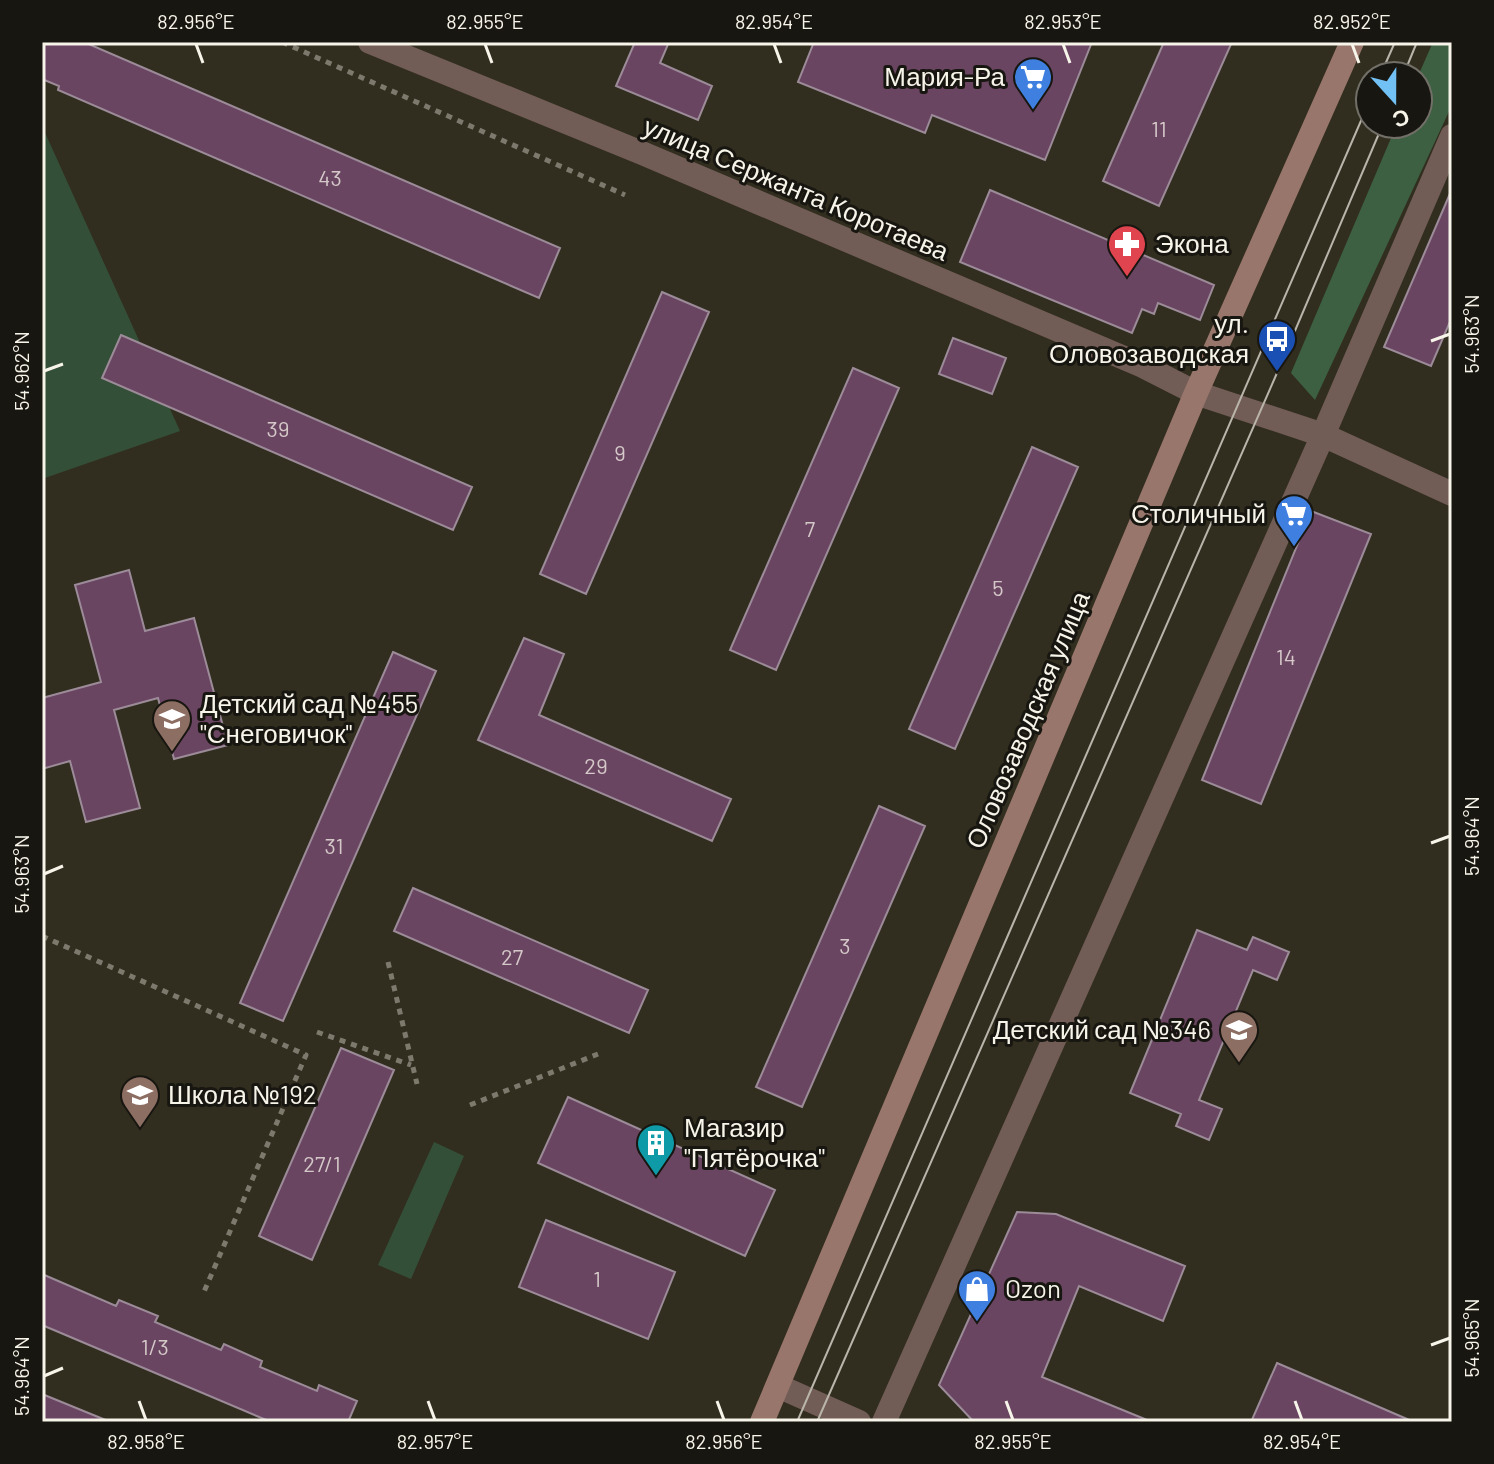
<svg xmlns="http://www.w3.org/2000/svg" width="1494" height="1464" viewBox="0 0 1494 1464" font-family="Barlow,sans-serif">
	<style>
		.green { fill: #344f37 }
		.forest { fill: #3c6041 }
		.building { fill: #6a4561; stroke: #9c8b98; stroke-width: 2 }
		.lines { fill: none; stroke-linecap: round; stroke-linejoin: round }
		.path { stroke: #7d7a6d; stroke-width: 5; stroke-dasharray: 6 6; stroke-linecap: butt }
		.street { stroke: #725d56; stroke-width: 24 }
		.secondary { stroke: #98766c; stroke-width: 24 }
		.tram { stroke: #b9b5aa; stroke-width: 2 }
		.ticks { fill: none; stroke: #f7f4ea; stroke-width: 3 }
		.labels { text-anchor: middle; stroke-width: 6; stroke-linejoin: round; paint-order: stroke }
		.number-label { font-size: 22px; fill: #d4c8c8 }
		.poi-label { font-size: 26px; fill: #f7f4ea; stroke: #181610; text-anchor: start }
		.street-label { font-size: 26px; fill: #f7f4ea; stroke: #181610 }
		.neatline { fill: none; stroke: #f7f4ea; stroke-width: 3 }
		.ticks-label { font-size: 20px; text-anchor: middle; fill: #f7f4ea }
	</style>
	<rect width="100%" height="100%" fill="#322e1f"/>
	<path class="green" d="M 42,126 L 180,431 L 42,479 Z
		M 434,1142 L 464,1156 L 411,1279 L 378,1265 Z"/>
	<path class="forest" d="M 1433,42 L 1452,42 L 1452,105 L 1315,400 L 1291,373 L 1397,124 L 1418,124 L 1418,76 Z"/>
	<path class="building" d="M 42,42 L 84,42 L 560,248 L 539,298 L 58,90 L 59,86 L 42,79 Z
		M 635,42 L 669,42 L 660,63 L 712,86 L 698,120 L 616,86 Z
		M 814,42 L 1092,42 L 1045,160 L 932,115 L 925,133 L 798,82 Z
		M 1164,42 L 1232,42 L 1159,206 L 1103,181 Z
		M 1452,189 L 1452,317 L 1431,366 L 1384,347 Z
		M 990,190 L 1214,285 L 1200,320 L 1158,303 L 1154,314 L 1142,309 L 1132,333 L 960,262 Z
		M 662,292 L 709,312 L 586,594 L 540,574 Z
		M 121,335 L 472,487 L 453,530 L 102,378 Z
		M 953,338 L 1006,358 L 992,394 L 939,374 Z
		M 853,368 L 899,388 L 776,670 L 730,650 Z
		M 1032,447 L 1078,467 L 955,749 L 909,729 Z
		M 1311,511 L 1371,534 L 1261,804 L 1202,780 Z
		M 129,570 L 145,631 L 194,618 L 228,745 L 174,759 L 158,698 L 114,710 L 140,808 L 86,822 L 70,761 L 42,769 L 42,698 L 101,682 L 75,585 Z
		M 524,638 L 564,654 L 539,715 L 731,799 L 712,841 L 478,740 Z
		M 393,652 L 436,671 L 283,1021 L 240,1003 Z
		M 879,806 L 925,826 L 802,1107 L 756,1087 Z
		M 413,888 L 648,990 L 629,1033 L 394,931 Z
		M 1197,930 L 1247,950 L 1253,937 L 1289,952 L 1277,980 L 1253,970 L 1199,1100 L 1222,1109 L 1209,1140 L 1176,1126 L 1181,1114 L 1130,1093 Z
		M 341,1048 L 394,1070 L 312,1260 L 259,1236 Z
		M 568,1097 L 775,1190 L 745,1256 L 538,1163 Z
		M 1017,1212 L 1056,1214 L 1185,1266 L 1163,1321 L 1079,1286 L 1042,1377 L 1152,1422 L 974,1422 L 939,1385 Z
		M 546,1220 L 675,1272 L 648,1339 L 519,1287 Z
		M 42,1274 L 116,1306 L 119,1300 L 158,1316 L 155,1322 L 221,1350 L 224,1344 L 262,1361 L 260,1367 L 317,1391 L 319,1385 L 357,1401 L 348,1422 L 271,1422 L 42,1325 Z
		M 1277,1363 L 1414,1422 L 1251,1422 Z
		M 42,1394 L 108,1421 L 108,1422 L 42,1422 Z"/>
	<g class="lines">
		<path class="path" d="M 282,42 L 625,195
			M 42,936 L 306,1055 L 203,1294
			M 388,962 L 417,1084
			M 317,1032 L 411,1065
			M 470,1105 L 598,1054"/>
		<path class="street" d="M 370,42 L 642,153 L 1143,366 L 1196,393 L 1323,435 L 1452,494
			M 778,1386 L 859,1422
			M 884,1422 L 1323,435 L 1452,136"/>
		<path class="secondary" d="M 762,1422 L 1196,393 L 1352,42"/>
		<path class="tram" d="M 1380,76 L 1395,42
			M 1403,76 L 1417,42
			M 797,1422 L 1370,100
			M 817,1422 L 1277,373 L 1383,124"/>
	</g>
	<path class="ticks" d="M 196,44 L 203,63M 485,44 L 492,63M 774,44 L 781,63M 1063,44 L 1070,63M 1352,44 L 1359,63M 1431,341 L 1450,334M 44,371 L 63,364M 1431,843 L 1450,836M 44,874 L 63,866M 1431,1345 L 1450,1338M 44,1376 L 63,1368M 139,1401 L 146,1420M 428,1401 L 435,1420M 717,1401 L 724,1420M 1006,1401 L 1013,1420M 1295,1401 L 1302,1420"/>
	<defs>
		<symbol id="supermarket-pin" viewBox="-11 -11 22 30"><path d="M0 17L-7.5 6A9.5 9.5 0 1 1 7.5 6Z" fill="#3f7fe0" stroke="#181610"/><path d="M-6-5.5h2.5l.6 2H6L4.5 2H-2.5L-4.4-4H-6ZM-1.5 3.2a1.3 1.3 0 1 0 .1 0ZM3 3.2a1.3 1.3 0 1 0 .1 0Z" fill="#fff"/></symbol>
		<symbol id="pharmacy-pin" viewBox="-11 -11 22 30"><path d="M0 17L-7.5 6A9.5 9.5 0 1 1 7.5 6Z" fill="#e0444e" stroke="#181610"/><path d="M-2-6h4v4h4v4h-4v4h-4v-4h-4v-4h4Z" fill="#fff"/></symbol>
		<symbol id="bus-pin" viewBox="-11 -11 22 30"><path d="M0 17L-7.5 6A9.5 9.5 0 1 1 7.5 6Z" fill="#1a4fb4" stroke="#181610"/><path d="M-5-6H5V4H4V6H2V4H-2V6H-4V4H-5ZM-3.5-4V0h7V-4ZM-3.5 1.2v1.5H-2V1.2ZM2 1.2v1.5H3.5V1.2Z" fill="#fff"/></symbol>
		<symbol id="school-pin" viewBox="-11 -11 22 30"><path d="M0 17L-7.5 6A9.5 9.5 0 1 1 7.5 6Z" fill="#8d6e63" stroke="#181610"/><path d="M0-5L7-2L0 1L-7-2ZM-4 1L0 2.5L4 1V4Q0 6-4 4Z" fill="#fff"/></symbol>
		<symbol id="building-pin" viewBox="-11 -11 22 30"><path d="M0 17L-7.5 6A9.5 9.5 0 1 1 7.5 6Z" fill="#0f9aa8" stroke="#181610"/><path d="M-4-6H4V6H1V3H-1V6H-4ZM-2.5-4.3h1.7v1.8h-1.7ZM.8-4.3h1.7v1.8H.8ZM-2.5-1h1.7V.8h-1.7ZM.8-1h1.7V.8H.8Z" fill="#fff"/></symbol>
		<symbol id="shop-pin" viewBox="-11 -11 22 30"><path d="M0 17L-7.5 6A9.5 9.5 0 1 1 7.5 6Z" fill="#3f7fe0" stroke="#181610"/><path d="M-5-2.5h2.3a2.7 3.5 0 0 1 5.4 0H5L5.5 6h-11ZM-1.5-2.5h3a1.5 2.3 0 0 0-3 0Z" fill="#fff"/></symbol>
	</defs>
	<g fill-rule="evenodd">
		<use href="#supermarket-pin" x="1011" y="55" width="44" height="60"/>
		<use href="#pharmacy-pin" x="1105" y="222" width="44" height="60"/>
		<use href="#bus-pin" x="1255" y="317" width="44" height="60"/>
		<use href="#supermarket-pin" x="1272" y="492" width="44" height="60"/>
		<use href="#school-pin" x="150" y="697" width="44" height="60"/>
		<use href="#school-pin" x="1217" y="1008" width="44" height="60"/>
		<use href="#school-pin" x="118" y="1073" width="44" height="60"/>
		<use href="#building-pin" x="634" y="1121" width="44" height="60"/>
		<use href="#shop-pin" x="955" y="1267" width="44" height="60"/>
	</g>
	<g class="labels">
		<g class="number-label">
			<text x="1159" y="137">11</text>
			<text x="330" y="186">43</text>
			<text x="278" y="437">39</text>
			<text x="620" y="461">9</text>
			<text x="810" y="537">7</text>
			<text x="998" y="596">5</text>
			<text x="1286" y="665">14</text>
			<text x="596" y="774">29</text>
			<text x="334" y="854">31</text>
			<text x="845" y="954">3</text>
			<text x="512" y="965">27</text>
			<text x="322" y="1172">27/1</text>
			<text x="597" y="1287">1</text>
			<text x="155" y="1355">1/3</text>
		</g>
		<g class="poi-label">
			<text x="1005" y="86" text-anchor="end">Мария-Ра</text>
			<text x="1155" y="253">Экона</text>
			<text x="1249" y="333" text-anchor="end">ул.<tspan x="1249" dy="30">Оловозаводская</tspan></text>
			<text x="1266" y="523" text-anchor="end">Столичный</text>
			<text x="200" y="713">Детский сад №455<tspan x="200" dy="30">"Снеговичок"</tspan></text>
			<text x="1211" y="1039" text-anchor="end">Детский сад №346</text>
			<text x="168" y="1104">Школа №192</text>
			<text x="684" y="1137">Магазир<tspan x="684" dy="30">"Пятёрочка"</tspan></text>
			<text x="1005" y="1298">Ozon</text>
		</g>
		<g class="street-label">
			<text transform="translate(796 189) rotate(23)" y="9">улица Сержанта Коротаева</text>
			<text transform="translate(1028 720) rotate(-67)" y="9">Оловозаводская улица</text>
		</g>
	</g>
	<rect width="1494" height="1464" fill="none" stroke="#181610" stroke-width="88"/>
	<g transform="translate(1394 100) rotate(159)"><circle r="38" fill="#181610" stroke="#716f67" stroke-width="2"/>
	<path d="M0-6L14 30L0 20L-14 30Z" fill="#72c1f5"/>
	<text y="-12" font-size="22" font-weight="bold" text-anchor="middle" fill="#f7f4ea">С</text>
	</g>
	<rect x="44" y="44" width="1406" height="1376" class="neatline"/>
	<g class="ticks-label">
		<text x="196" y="29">82.956°E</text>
		<text x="485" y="29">82.955°E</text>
		<text x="774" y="29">82.954°E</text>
		<text x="1063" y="29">82.953°E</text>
		<text x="1352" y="29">82.952°E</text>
		<text transform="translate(1472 334) rotate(-90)" y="7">54.963°N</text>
		<text transform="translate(22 371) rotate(-90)" y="7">54.962°N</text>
		<text transform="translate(1472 836) rotate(-90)" y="7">54.964°N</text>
		<text transform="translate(22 874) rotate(-90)" y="7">54.963°N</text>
		<text transform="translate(1472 1338) rotate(-90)" y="7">54.965°N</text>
		<text transform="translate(22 1376) rotate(-90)" y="7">54.964°N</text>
		<text x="146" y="1449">82.958°E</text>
		<text x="435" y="1449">82.957°E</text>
		<text x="724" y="1449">82.956°E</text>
		<text x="1013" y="1449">82.955°E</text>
		<text x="1302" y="1449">82.954°E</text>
	</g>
</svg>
